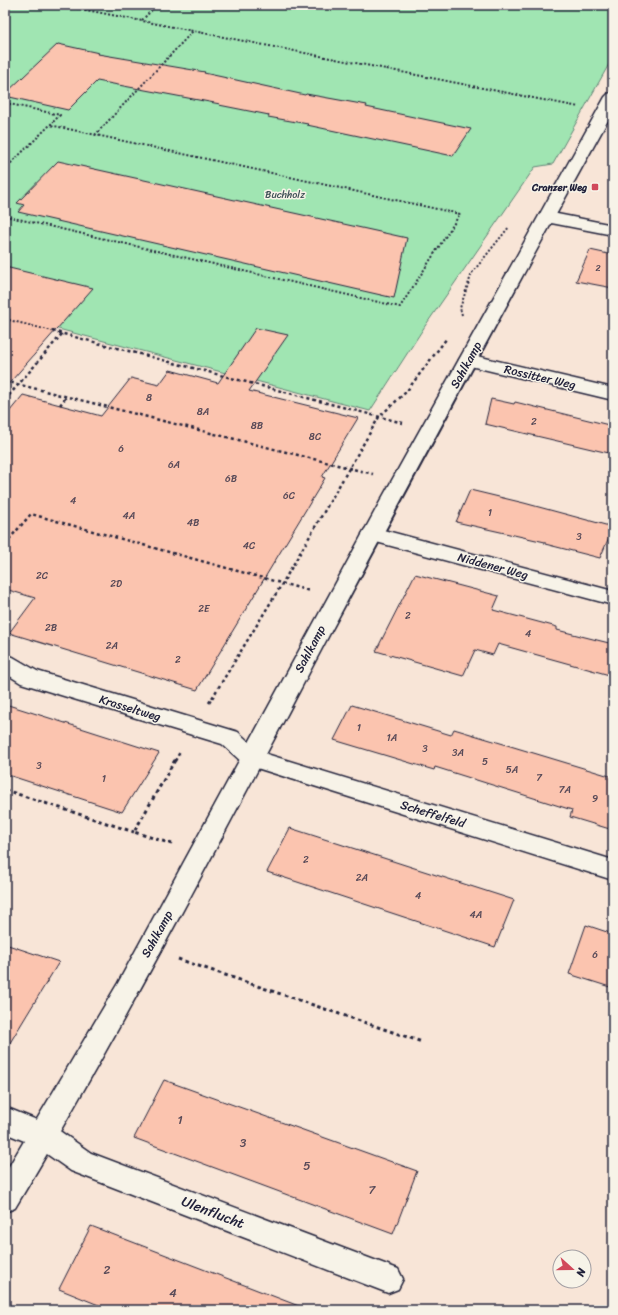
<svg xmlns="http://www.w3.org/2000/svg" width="618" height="1315" viewBox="0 0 618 1315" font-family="Sriracha,sans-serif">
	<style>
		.green { fill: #a0e5b2; stroke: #618476 }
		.building { fill: #fbc4af; stroke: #22223b }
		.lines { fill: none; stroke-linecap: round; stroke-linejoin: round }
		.street-casing { stroke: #22223b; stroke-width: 3 }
		.secondary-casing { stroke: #22223b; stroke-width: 3 }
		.path-far2 { stroke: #22223b; stroke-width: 2; stroke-dasharray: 2 2; stroke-linecap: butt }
		.path-far1 { stroke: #22223b; stroke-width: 2.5; stroke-dasharray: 3 3; stroke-linecap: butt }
		.path { stroke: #22223b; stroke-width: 3; stroke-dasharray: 3.5 3.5; stroke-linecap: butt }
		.street { fill: #f7f3e8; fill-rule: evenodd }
		.secondary { fill: #f7f3e8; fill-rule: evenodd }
		.poi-dot { fill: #d1495b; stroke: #f7f3e8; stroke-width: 1.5 }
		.labels { text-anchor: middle; stroke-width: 3; stroke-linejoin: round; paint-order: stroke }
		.far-number-label { font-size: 9px; fill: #584a58 }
		.far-poi-label { font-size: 10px; font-weight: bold; fill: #22223b; stroke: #f7f3e8; text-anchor: end }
		.far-park-label { font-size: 10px; fill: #425359; stroke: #f7f3e8 }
		.number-label { font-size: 10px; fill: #584a58 }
		.street-label { font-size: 12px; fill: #22223b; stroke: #f7f3e8 }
		.near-number-label { font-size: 12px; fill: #584a58 }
		.near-street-label { font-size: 14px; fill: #22223b; stroke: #f7f3e8 }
	</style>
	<rect width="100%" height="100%" fill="#f8e5d7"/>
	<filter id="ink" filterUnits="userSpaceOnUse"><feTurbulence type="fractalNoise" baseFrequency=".025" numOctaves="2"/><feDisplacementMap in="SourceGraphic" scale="8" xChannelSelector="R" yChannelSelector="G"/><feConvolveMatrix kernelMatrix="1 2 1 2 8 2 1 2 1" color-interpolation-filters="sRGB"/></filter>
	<g filter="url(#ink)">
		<path class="green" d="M 5,5 L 613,5 L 613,57 L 553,164 L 535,167 L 425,326 L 370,411 L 5,315 Z"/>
		<path class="building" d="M 58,44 L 99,53 L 98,54 L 205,72 L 204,73 L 305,95 L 306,94 L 367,105 L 366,107 L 471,129 L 453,156 L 307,125 L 308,124 L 268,117 L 269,115 L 219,105 L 220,104 L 97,81 L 68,110 L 5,96 L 5,94 Z
			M 58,161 L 407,238 L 394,298 L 18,212 L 24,205 L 17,203 Z
			M 590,250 L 613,255 L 613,288 L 576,281 Z
			M 5,267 L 93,288 L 5,388 Z
			M 256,328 L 288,335 L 249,391 L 358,418 L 322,477 L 325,478 L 197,690 L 9,633 L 35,598 L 5,589 L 5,417 L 23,395 L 101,416 L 131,378 L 159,385 L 170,370 L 218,383 Z
			M 491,399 L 514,404 L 515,402 L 613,426 L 613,454 L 485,424 Z
			M 470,490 L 524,503 L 613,527 L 613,528 L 600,558 L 545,544 L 545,542 L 456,522 Z
			M 415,574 L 499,596 L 493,610 L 557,627 L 557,630 L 613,644 L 613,676 L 498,644 L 493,655 L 475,650 L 463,676 L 376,651 Z
			M 5,704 L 62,722 L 159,753 L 122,812 L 5,774 Z
			M 352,705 L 451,735 L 454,729 L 613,777 L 613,830 L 570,817 L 572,810 L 435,767 L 434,770 L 334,740 Z
			M 290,828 L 514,900 L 495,947 L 267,872 Z
			M 586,925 L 613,934 L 613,988 L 569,974 Z
			M 5,944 L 59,962 L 5,1051 Z
			M 164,1080 L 417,1171 L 393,1234 L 134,1138 Z
			M 91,1226 L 304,1308 L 304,1310 L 111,1310 L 59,1289 Z"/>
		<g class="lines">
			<defs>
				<path id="street" d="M 547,212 L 613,225 L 613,235 L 541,221 L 539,217 L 541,213 Z
					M 468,354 L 613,388 L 613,400 L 462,364 L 459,360 L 462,356 Z
					M 372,527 L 613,591 L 613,605 L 365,539 L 362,534 L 365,529 Z
					M 5,655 L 13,657 L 37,671 L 238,732 L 260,752 L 613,860 L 613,880 L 244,764 L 222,744 L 21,683 L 5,673 Z
					M 5,1107 L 54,1127 L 91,1153 L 398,1269 L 403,1279 L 398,1289 L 388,1293 L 71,1171 L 34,1145 L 5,1133 Z"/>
				<path id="secondary" d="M 613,92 L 613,111 C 517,285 422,460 329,635 C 227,828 127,1021 15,1208 L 5,1212 L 5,1173 L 118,983 L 381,500 L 605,97 L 608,94 Z"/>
			</defs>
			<use href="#street" class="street-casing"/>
			<use href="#secondary" class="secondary-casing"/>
			<path class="path-far2" d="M 61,5 L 579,107
				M 528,5 L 537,7 L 538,5
				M 142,20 L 157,5
				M 5,103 L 60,115 L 50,125 L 460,214 L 400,307 L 5,216
				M 95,135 L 193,31
				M 5,169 L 50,125
				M 462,315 L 460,308 L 472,273 L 509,227
				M 5,319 L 56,332"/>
			<path class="path-far1" d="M 52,331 L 403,423
				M 5,381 L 373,474
				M 5,400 L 62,334
				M 60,405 L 67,396
				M 5,544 L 31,514 L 310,591
				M 209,703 L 282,584 L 379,417 L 406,392 L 447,338
				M 175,761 L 180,752"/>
			<path class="path" d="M 5,790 L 134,832
				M 172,844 L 134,832 L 175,760
				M 178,959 L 422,1042"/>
			<use href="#street" class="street"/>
			<use href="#secondary" class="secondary"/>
		</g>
	</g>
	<rect class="poi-dot" x="591" y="183" width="8" height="8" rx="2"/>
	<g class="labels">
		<g class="far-number-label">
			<text x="598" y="271">2</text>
		</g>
		<g class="far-poi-label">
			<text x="587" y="191">Cranzer Weg</text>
		</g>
		<g class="far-park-label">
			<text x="285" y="198">Buchholz</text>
		</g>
		<g class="number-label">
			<text x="149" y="401">8</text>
			<text x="203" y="415">8A</text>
			<text x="534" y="425">2</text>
			<text x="257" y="429">8B</text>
			<text x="315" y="440">8C</text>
			<text x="121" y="452">6</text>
			<text x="174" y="468">6A</text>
			<text x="231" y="482">6B</text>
			<text x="289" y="499">6C</text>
			<text x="73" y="504">4</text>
			<text x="490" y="516">1</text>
			<text x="129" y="519">4A</text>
			<text x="193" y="526">4B</text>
			<text x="579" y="540">3</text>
			<text x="249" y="549">4C</text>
			<text x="42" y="579">2C</text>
			<text x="116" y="587">2D</text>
			<text x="204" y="612">2E</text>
			<text x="408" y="619">2</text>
			<text x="51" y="631">2B</text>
			<text x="528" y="637">4</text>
			<text x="112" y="649">2A</text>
			<text x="178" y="663">2</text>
			<text x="359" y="731">1</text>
			<text x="392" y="741">1A</text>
			<text x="425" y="752">3</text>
			<text x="458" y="756">3A</text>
			<text x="485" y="765">5</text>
			<text x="39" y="769">3</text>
			<text x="512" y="773">5A</text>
			<text x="539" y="781">7</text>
			<text x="104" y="782">1</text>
			<text x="565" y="793">7A</text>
			<text x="595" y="802">9</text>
			<text x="306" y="863">2</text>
			<text x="362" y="881">2A</text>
			<text x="418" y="899">4</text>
			<text x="476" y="918">4A</text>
			<text x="595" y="958">6</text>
		</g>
		<g class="street-label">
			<text transform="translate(466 365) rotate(-61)" y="4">Sahlkamp</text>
			<text transform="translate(540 377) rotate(13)" y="4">Rossitter Weg</text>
			<text transform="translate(493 566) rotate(15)" y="4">Niddener Weg</text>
			<text transform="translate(310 649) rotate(-62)" y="4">Sahlkamp</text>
			<text transform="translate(130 708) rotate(17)" y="4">Krasseltweg</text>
			<text transform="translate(433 814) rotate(17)" y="4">Scheffelfeld</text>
			<text transform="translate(157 934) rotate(-61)" y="4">Sahlkamp</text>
		</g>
		<g class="near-number-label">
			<text x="180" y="1124">1</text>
			<text x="243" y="1147">3</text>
			<text x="307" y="1170">5</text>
			<text x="372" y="1194">7</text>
			<text x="107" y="1274">2</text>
			<text x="173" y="1297">4</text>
		</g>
		<g class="near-street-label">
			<text transform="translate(213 1212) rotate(21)" y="5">Ulenflucht</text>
		</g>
	</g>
	<rect width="618" height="1315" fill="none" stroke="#f7f3e8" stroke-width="20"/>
	<rect x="10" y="10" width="598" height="1295" fill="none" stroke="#22223b" stroke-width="1.5" filter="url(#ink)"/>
	<g transform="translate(572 1269) rotate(111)"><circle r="19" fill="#f7f3e8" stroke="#a29fa3"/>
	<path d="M0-3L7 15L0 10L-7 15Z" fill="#d1495b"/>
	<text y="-6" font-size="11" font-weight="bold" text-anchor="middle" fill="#22223b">N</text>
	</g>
</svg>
